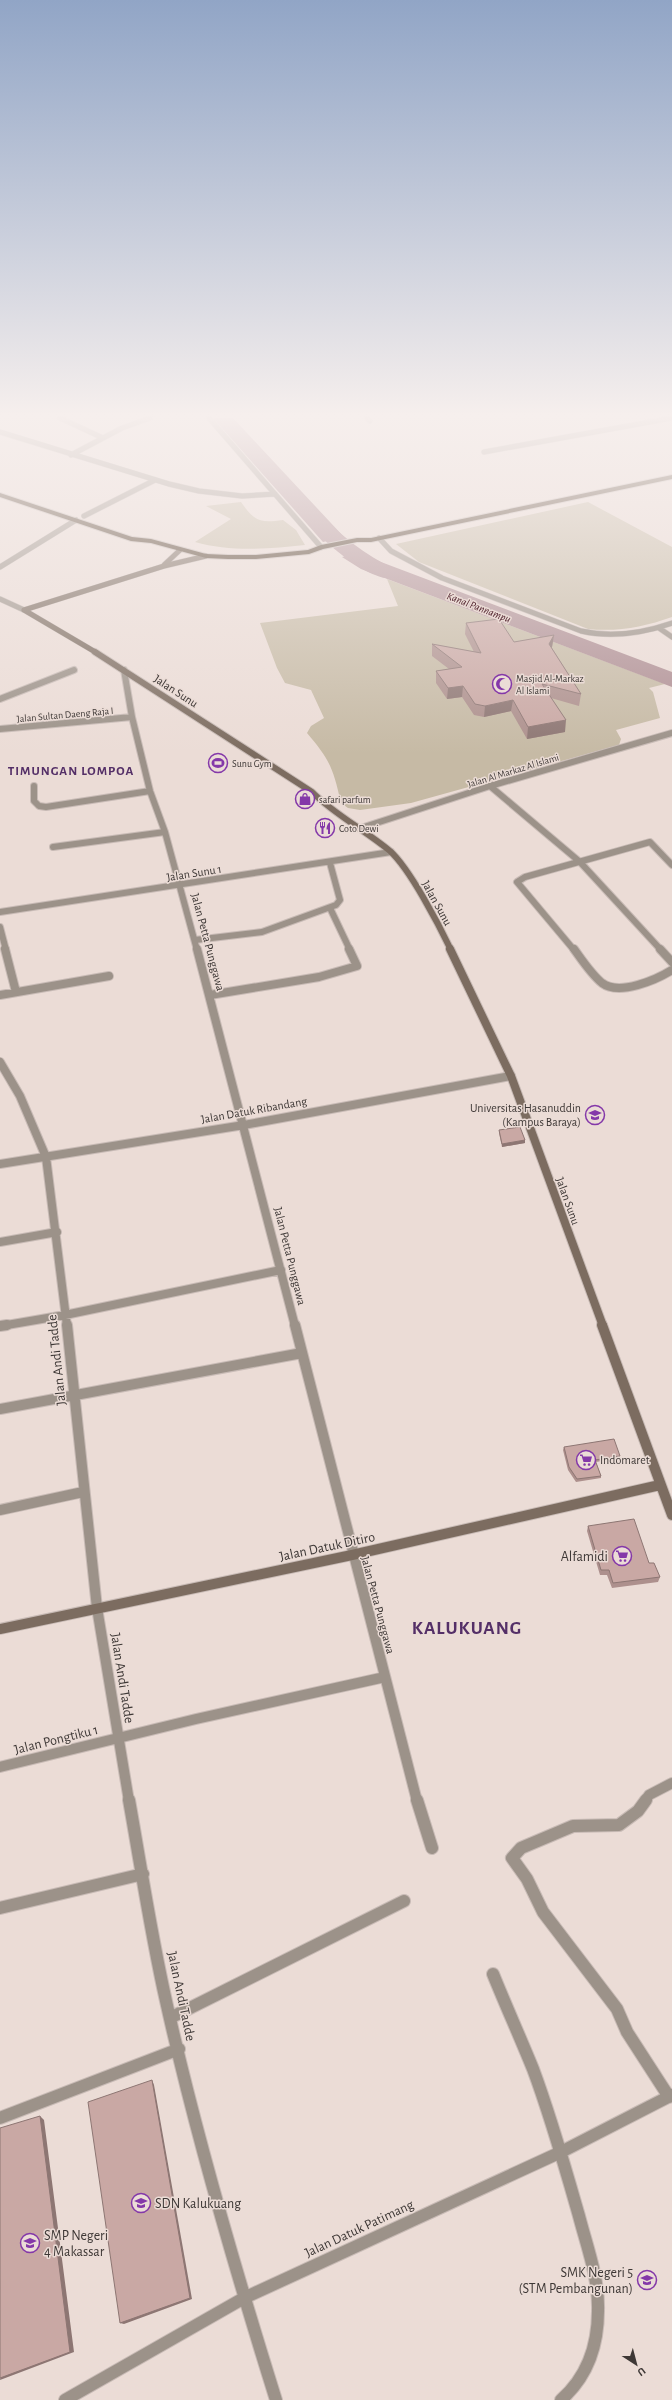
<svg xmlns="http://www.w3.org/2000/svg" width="672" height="2400" viewBox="0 0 672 2400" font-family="'Alegreya Sans',sans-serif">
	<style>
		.green { fill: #c6baa5 }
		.water { fill: #ae8e93 }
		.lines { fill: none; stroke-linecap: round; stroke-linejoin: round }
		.river { fill: #ae8e93; fill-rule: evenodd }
		.street-far4-casing { stroke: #c8bbb6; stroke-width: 6 }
		.street-far3-casing { stroke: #c8bbb6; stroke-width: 8 }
		.street-far2-casing { stroke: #c8bbb6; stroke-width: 10 }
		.street-far1-casing { stroke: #c8bbb6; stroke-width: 12 }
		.street-casing { stroke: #c8bbb6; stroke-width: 14 }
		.secondary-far3-casing { stroke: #c8bbb6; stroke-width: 6 }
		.secondary-far2-casing { stroke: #c8bbb6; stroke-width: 8 }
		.secondary-far1-casing { stroke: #c8bbb6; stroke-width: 10 }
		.secondary-casing { stroke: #c8bbb6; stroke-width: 12 }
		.highway-casing { stroke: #c8bbb6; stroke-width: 2 }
		.street-far4 { stroke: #9c9289; stroke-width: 5 }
		.street-far3 { stroke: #9c9289; stroke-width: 6 }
		.street-far2 { stroke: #9c9289; stroke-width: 8 }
		.street-far1 { stroke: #9c9289; stroke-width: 10 }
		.street { stroke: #9c9289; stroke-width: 12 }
		.secondary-far3 { stroke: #7c6c60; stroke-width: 5 }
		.secondary-far2 { stroke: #7c6c60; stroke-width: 6 }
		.secondary-far1 { stroke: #7c6c60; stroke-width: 8 }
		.secondary { stroke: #7c6c60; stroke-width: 10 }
		.highway { fill: #503c2a; fill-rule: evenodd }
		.wall { fill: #ad908d }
		.shaded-wall { fill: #8d7673 }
		.building { fill: #c9a8a4; stroke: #8d7673 }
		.labels { text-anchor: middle; stroke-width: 3; stroke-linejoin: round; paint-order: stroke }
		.far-poi-label { font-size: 10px; fill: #3e3836; stroke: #ebdcd6; text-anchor: start }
		.far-street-label { font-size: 10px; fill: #3e3836; stroke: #ebdcd6 }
		.far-water-label { font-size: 11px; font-style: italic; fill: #51232e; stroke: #ebdcd6 }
		.street-label { font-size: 12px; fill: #3e3836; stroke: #ebdcd6 }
		.poi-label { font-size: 12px; fill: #3e3836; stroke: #ebdcd6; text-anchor: end }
		.far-district-label { font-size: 13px; font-weight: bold; letter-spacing: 1px; fill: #542f67; stroke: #ebdcd6 }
		.near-street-label { font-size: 14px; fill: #3e3836; stroke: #ebdcd6 }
		.near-poi-label { font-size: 14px; fill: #3e3836; stroke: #ebdcd6; text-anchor: end }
		.near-district-label { font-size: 19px; font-weight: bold; letter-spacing: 1px; fill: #542f67; stroke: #ebdcd6 }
	</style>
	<rect width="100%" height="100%" fill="#ebdcd6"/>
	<path class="green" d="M 241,502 C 255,522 260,523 283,520 L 296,530 L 305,545 C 269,549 230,552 195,542 L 231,519 L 206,506 Z
		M 588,502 L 672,547 L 672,617 C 644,627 618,632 588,629 L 419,562 L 396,544 Z
		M 387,579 L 665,684 L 649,688 L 653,692 L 660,718 L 616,730 L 621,739 L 619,745 L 411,803 L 360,810 L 348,808 L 341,803 C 333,768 330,760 307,733 L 311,726 L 324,718 L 311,690 L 285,683 L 277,668 L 260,623 L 398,606 Z"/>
	<path class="water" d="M 213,418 L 233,418 L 344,537 L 323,542 Z
		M 361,553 L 381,562 L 672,672 L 672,687 L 361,569 L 342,557 Z"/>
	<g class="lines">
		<path class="river" d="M 305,504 L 311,505 C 337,532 363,555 397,570 L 400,574 L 397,578 C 368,585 311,531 296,509 L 299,505 Z"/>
		<defs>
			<path id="street-far4" d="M 60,418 L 103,438
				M 209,418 L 321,547
				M 367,418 L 370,421
				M 0,432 L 169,484 L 199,491 L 242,496 L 275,494
				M 484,452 L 672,418
				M 71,455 L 122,428 L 150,418
				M 84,516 L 155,480
				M 379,538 L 391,551 L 442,578 L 581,631 C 612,638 643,633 672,623
				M 0,567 L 76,520
				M 0,599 L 24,610
				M 659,628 L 672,637"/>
			<path id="street-far3" d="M 124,670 L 132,717 L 150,791 L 165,832 L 197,950
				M 0,699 L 74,670
				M 0,729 L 132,717
				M 34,786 L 34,801 L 39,806 L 46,807 L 150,791
				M 490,786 L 580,862 L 661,950
				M 361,828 L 490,786 L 672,733
				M 53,847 L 165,832
				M 330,908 L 350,950
				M 0,912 L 391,852
				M 0,927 L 6,950
				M 195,940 L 262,932 L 336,905 L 340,900 L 330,863
				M 574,950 L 517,882 L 525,877 L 650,842 L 672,865"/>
			<path id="street-far2" d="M 5,949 L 16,992
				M 197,949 L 295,1326
				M 574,949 C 582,960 591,974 602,983 C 619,996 656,980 672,970
				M 660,949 L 672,962
				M 0,995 L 109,976
				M 210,995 L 319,977 L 357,966 L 349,949
				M 0,1062 L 20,1096 L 46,1157 L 67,1326
				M 0,1164 L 244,1125 L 511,1076
				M 0,1242 L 57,1232
				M 1,1326 L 65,1315 L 281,1270"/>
			<path id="street-far1" d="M 67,1325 L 97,1608 L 129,1801
				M 295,1325 L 417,1801
				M 0,1326 L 7,1325
				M 0,1409 L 302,1353
				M 0,1510 L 83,1492
				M 0,1767 L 196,1719 L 385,1677
				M 645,1801 L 649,1795 L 672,1783"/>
			<path id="street" d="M 129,1800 C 141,1867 151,1935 166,2001 C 196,2136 235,2269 276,2400
				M 417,1800 L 432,1848
				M 646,1800 L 638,1811 L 619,1825 L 573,1826 L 521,1848 L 512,1858 L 527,1879 L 543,1912 L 617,2009 L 627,2032 L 669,2097
				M 0,1908 L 143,1874
				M 493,1974 C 506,2006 520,2037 533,2069 C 551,2117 565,2167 579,2216 C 587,2247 599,2278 598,2311 C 598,2346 587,2377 561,2400
				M 170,2018 L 404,1901
				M 0,2118 L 179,2049
				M 65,2400 L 244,2298 L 561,2152 L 672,2095"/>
			<path id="secondary-far3" d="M 164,565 L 180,550
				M 24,610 L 97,653
				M 24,610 L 164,566 L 206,556"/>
			<path id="secondary-far2" d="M 95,652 L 312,792 C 335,815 365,830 390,851 C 410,869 439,925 451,950"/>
			<path id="secondary-far1" d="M 450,949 L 511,1076 L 603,1326"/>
			<path id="secondary" d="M 602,1325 L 672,1515
				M 0,1629 L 352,1555 L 660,1485"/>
			<path id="highway" d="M 672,475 L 672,479 L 371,542 L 357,542 L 323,549 L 309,554 L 256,559 L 228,559 L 206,558 L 151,543 L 131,541 L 0,497 L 0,493 L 132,537 L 151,539 L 206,554 L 228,555 L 256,555 L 308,550 L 321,545 L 357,538 L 371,538 Z"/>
		</defs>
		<use href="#street-far4" class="street-far4-casing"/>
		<use href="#street-far3" class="street-far3-casing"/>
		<use href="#street-far2" class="street-far2-casing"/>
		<use href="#street-far1" class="street-far1-casing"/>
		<use href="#street" class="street-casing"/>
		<use href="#secondary-far3" class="secondary-far3-casing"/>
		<use href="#secondary-far2" class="secondary-far2-casing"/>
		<use href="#secondary-far1" class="secondary-far1-casing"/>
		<use href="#secondary" class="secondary-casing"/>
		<use href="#highway" class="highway-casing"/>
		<use href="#street-far4" class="street-far4"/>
		<use href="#street-far3" class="street-far3"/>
		<use href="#street-far2" class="street-far2"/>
		<use href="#street-far1" class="street-far1"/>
		<use href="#street" class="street"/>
		<use href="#secondary-far3" class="secondary-far3"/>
		<use href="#secondary-far2" class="secondary-far2"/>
		<use href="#secondary-far1" class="secondary-far1"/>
		<use href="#secondary" class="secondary"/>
		<use href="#highway" class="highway"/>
	</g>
	<path class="wall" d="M 466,623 L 514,642 L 554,635 L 552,647 L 552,648 L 581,694 L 579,706 L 551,698 L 565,732 L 527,739 L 511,711 L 484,717 L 474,715 L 462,697 L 447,699 L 436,683 L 436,671 L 449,669 L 432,656 L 432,644 L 474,652 L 465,634 Z
		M 499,1130 L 525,1140 L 525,1143 L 502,1147 L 499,1133 Z
		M 564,1447 L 620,1456 L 619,1458 L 596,1462 L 601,1476 L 601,1478 L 576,1482 L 568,1470 L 563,1450 Z
		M 588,1526 L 649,1563 L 660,1577 L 658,1582 L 612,1588 L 607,1575 L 600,1575 L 587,1531 Z"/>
	<path class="shaded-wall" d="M 554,635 L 552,647 L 548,655 L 549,644 Z
		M 463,686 L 462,697 L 447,699 L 448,688 Z
		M 513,700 L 511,711 L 484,717 L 485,706 Z
		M 566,720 L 565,732 L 527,739 L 528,727 Z
		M 525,1140 L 525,1143 L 502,1147 L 502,1144 Z
		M 152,2080 L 154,2085 L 192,2299 L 124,2324 L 120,2323 Z
		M 40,2116 L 44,2120 L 74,2352 L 0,2380 Z"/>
	<path class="building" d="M 499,619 L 514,642 L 554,635 L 549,644 L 581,694 L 542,684 L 566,720 L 528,727 L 513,700 L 485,706 L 475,704 L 463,686 L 448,688 L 436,671 L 462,667 L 432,644 L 481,653 L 466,623 Z
		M 520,1127 L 525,1140 L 502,1144 L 499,1130 Z
		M 614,1439 L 620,1456 L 595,1460 L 601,1476 L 577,1479 L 569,1467 L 564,1447 Z
		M 634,1519 L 649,1563 L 654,1563 L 660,1577 L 613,1583 L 609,1570 L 601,1570 L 588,1526 Z
		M 152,2080 L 190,2298 L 120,2323 L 88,2102 Z
		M 40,2116 L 70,2352 L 0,2378 L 0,2128 Z"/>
	<linearGradient id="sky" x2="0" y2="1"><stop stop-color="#91a5c6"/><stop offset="0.55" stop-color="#f6efed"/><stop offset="1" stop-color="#f6efed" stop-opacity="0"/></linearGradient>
	<rect width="672" height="754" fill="url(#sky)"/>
	<defs>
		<symbol id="mosque-ring" viewBox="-11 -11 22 22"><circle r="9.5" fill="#ebdcd6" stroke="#8438a9" stroke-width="1.5"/><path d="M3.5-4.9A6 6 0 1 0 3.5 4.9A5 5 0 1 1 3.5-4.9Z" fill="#8438a9"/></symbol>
		<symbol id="stadium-ring" viewBox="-11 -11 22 22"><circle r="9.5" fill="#ebdcd6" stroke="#8438a9" stroke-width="1.5"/><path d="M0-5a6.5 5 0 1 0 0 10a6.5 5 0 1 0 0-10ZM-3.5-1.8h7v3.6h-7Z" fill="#8438a9"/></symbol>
		<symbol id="shop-ring" viewBox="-11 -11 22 22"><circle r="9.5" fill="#ebdcd6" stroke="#8438a9" stroke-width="1.5"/><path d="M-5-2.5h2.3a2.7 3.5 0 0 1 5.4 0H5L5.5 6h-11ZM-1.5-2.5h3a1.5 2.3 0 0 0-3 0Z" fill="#8438a9"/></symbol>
		<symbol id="restaurant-ring" viewBox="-11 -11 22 22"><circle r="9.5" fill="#ebdcd6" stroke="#8438a9" stroke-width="1.5"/><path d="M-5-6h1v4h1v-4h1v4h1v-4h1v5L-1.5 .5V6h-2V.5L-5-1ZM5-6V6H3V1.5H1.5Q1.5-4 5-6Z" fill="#8438a9"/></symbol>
		<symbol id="university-ring" viewBox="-11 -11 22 22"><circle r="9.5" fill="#ebdcd6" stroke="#8438a9" stroke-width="1.5"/><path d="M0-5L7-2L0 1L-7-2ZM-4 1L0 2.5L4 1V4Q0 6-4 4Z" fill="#8438a9"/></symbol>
		<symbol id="supermarket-ring" viewBox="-11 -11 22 22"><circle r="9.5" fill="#ebdcd6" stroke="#8438a9" stroke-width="1.5"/><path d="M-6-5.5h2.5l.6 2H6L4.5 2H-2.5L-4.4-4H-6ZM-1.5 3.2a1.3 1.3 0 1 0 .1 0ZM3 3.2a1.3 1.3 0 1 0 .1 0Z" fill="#8438a9"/></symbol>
		<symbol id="school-ring" viewBox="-11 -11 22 22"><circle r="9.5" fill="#ebdcd6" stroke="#8438a9" stroke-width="1.5"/><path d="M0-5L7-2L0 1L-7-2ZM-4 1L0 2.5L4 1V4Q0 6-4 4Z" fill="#8438a9"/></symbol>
	</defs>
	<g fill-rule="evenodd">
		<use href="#mosque-ring" x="491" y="673" width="22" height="22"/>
		<use href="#stadium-ring" x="207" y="752" width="22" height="22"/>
		<use href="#shop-ring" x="294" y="788" width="22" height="22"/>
		<use href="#restaurant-ring" x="314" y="817" width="22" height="22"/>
		<use href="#university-ring" x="584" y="1104" width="22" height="22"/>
		<use href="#supermarket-ring" x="575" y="1449" width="22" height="22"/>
		<use href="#supermarket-ring" x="611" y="1545" width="22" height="22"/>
		<use href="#school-ring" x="130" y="2192" width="22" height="22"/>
		<use href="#school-ring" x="19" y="2232" width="22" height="22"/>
		<use href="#school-ring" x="636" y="2269" width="22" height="22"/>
	</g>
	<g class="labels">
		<g class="far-poi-label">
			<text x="516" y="682">Masjid Al-Markaz<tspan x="516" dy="12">Al Islami</tspan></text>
			<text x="232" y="767">Sunu Gym</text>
			<text x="319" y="803">safari parfum</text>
			<text x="339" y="832">Coto Dewi</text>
		</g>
		<g class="far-street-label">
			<text transform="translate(65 714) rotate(-5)" y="4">Jalan Sultan Daeng Raja I</text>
			<text transform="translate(513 770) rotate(-17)" y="4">Jalan Al Markaz Al Islami</text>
		</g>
		<g class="far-water-label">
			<text transform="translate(479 607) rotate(21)" y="4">Kanal Pannampu</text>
		</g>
		<g class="street-label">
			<text transform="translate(176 691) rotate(33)" y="4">Jalan Sunu</text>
			<text transform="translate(194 873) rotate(-9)" y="4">Jalan Sunu 1</text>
			<text transform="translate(437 903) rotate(61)" y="4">Jalan Sunu</text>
			<text transform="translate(208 942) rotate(75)" y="4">Jalan Petta Punggawa</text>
			<text transform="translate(254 1110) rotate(-10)" y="4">Jalan Datuk Ribandang</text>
			<text transform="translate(568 1201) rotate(70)" y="4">Jalan Sunu</text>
			<text transform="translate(290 1256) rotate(76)" y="4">Jalan Petta Punggawa</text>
			<text transform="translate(378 1605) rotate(75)" y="4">Jalan Petta Punggawa</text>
		</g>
		<g class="poi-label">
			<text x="581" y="1112">Universitas Hasanuddin<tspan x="581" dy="14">(Kampus Baraya)</tspan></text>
			<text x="600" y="1464" text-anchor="start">Indomaret</text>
		</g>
		<g class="far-district-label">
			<text x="71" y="775">TIMUNGAN LOMPOA</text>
		</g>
		<g class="near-street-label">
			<text transform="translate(56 1360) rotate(-96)" y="5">Jalan Andi Tadde</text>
			<text transform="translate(327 1546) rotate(-12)" y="5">Jalan Datuk Ditiro</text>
			<text transform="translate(123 1678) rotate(81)" y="5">Jalan Andi Tadde</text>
			<text transform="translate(56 1739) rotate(-14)" y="5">Jalan Pongtiku 1</text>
			<text transform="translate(182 1996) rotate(78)" y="5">Jalan Andi Tadde</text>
			<text transform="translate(359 2228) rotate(-25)" y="5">Jalan Datuk Patimang</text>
		</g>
		<g class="near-poi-label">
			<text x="608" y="1561">Alfamidi</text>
			<text x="155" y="2208" text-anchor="start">SDN Kalukuang</text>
			<text x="44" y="2240" text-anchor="start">SMP Negeri<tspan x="44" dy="16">4 Makassar</tspan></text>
			<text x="633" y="2277">SMK Negeri 5<tspan x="633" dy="16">(STM Pembangunan)</tspan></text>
		</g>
		<g class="near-district-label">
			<text x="467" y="1634">KALUKUANG</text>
		</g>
	</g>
	<g transform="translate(636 2364) rotate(144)" stroke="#ebdcd6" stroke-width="3" paint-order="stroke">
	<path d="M0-3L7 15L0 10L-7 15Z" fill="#3e3836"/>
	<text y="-6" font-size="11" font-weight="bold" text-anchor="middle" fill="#3e3836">U</text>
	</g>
</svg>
